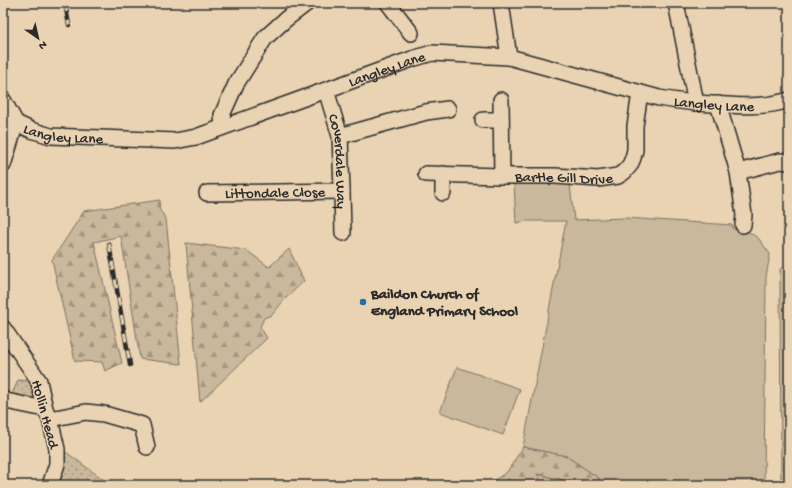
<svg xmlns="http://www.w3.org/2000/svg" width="792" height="488" viewBox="0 0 792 488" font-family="'Gochi Hand',sans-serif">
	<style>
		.green { fill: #cab89c; stroke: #7a7264 }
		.forest { fill: url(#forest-firs); stroke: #7a7264 }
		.park { fill: url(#park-dots); stroke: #7a7264 }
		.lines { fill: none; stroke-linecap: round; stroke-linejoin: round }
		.minor-casing { stroke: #2b2b2b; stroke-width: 18 }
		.minor { stroke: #e9d3b2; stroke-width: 15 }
		.rail-casing { stroke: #2b2b2b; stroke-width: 4.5 }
		.rail { stroke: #e9d3b2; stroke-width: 3; stroke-dasharray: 9; stroke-linecap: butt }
		.poi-dot { fill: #1f6fb2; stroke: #e9d3b2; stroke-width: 1.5 }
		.labels { text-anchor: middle; stroke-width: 3; stroke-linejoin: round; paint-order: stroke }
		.street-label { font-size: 15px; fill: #2b2b2b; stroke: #e9d3b2 }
		.poi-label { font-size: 15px; font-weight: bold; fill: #2b2b2b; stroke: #e9d3b2; text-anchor: start }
	</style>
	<defs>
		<pattern id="forest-firs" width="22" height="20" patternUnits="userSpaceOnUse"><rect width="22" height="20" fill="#cab89c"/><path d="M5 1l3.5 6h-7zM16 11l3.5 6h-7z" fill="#a4967f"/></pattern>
		<pattern id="park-dots" width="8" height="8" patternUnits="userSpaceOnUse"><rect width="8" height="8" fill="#cab89c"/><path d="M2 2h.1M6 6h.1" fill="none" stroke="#a4967f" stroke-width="1.8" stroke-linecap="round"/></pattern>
	</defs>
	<rect width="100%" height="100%" fill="#e9d3b2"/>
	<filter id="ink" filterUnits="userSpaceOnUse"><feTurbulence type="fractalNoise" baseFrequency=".025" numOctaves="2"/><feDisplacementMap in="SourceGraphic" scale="8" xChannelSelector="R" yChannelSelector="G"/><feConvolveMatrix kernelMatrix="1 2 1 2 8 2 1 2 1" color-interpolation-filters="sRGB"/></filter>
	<g filter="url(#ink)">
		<path class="green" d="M 514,183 L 570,184 L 574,220 L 625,218 L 732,225 L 733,229 L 745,229 L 759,239 L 770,254 L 766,277 L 764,485 L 543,485 L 537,474 L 586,485 L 600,479 L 566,456 L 523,447 L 566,221 L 526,221 L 516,223 Z
			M 789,265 L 789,485 L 781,485 L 780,269 Z
			M 457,367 L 520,389 L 503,435 L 440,412 Z"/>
		<path class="forest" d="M 160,200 L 159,209 L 166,219 L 181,364 L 140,359 L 121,236 L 94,242 L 122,363 L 105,371 L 102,362 L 75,361 L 52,260 L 84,211 Z
			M 186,243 L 246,250 L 269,267 L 289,249 L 304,281 L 284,300 L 272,315 L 264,318 L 260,327 L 267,338 L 200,402 Z
			M 523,447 L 566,456 L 600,479 L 586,485 L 537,474 L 543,485 L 519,485 L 508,479 L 503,485 L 487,485 L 507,472 Z"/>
		<path class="park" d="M 18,380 L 28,381 L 38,403 L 10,399 Z
			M 63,450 L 111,485 L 56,485 Z"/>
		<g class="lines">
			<defs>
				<g id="minor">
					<path d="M 388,3 L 411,33"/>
					<path d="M 501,3 L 509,57"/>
					<path d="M 676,3 L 696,103"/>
					<path id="s1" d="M 326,90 L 340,136 L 342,191 L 343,233"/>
					<path id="s2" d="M 3,100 L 16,123 L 31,130 L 51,136 L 175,141 L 196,137 L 412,59 L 432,53 L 509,57 L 659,98 C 676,101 694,103 712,104 C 737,106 764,108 789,100"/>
					<path d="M 501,100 L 502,176"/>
					<path d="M 718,104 L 738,172 L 744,215 L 743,225"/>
					<path d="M 483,120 L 501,120"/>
					<path d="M 223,127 L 222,115 L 236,84 L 265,38 L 286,19 L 307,3"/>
					<path d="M 340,136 L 426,112 L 448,109"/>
					<path d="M 3,165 L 16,123"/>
					<path d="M 738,172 L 780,161 L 789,162"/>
					<path id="s3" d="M 426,174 L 502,176 L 555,176 L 598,179 L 618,176 L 624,172 L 630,165 L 633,158 L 635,150 L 635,126 L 640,93"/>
					<path d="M 443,174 L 443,193"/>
					<path id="s4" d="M 207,193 L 342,191"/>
					<path d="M 3,328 L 39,381 L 45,409 L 50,419 L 57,449 L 57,464 L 50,485"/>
					<path d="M 3,399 L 6,401 L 45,409"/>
					<path d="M 50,419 L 86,412 L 104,414 L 142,425 L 147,447"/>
				</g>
			</defs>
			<use href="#minor" class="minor-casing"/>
			<use href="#minor" class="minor"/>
			<defs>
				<path id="rail" d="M 65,3 L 69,25
					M 109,244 L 130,365"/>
			</defs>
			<use href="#rail" class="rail-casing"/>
			<use href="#rail" class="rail"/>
		</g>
	</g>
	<circle class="poi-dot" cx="363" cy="302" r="4"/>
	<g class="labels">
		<g class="street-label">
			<text dy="5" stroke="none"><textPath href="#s2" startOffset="412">Langley Lane</textPath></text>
			<text dy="5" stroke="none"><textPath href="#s2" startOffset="748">Langley Lane</textPath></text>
			<text dy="5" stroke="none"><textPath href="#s2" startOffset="76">Langley Lane</textPath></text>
			<text dy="5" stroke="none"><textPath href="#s1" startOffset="73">Coverdale Way</textPath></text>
			<text dy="5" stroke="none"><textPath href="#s3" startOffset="138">Bartle Gill Drive</textPath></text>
			<text dy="5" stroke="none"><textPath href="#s4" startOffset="68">Littondale Close</textPath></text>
			<text transform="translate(46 414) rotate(75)" y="5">Hollin Head</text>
		</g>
		<g class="poi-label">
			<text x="371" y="298">Baildon Church of<tspan x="371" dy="17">England Primary School</tspan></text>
		</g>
	</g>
	<rect width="792" height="488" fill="none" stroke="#e9d3b2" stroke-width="16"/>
	<rect x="8" y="8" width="776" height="472" fill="none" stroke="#2b2b2b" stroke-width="1.5" filter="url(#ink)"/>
	<g transform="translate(38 38) rotate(146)" stroke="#e9d3b2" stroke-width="3" paint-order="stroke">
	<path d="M0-3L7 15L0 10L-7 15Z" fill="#2b2b2b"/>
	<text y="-6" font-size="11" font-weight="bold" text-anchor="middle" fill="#2b2b2b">N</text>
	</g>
</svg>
